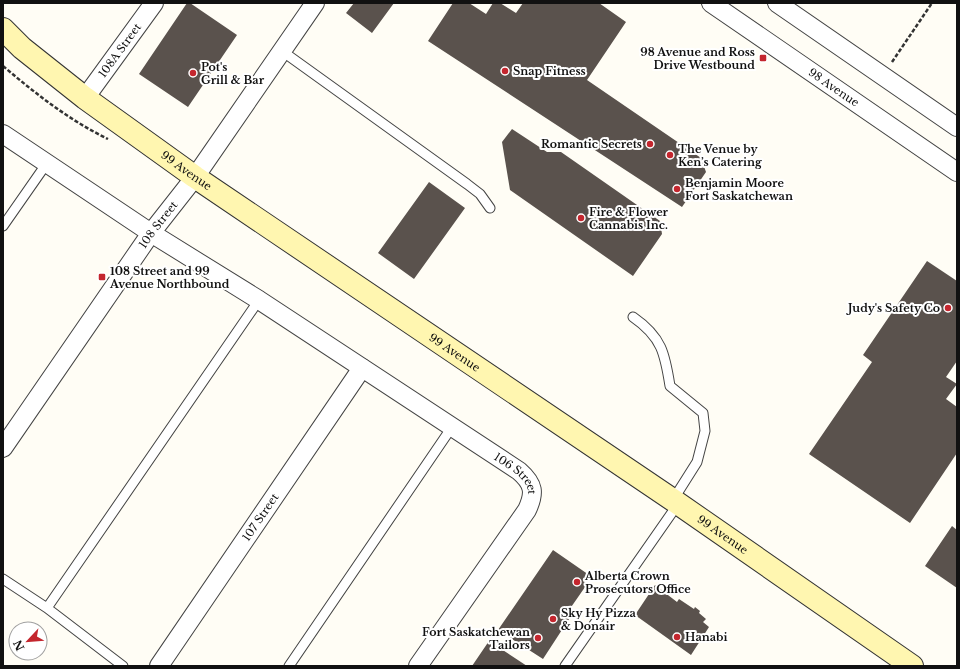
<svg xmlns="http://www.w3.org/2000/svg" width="960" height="669" viewBox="0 0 960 669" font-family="'Libre Baskerville',serif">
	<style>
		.building { fill: #5a524d }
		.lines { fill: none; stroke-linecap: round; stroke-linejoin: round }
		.lane-casing { stroke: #444; stroke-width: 11 }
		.street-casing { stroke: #444; stroke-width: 20 }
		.secondary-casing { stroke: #333; stroke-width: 24 }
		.path { stroke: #333; stroke-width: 2.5; stroke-dasharray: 4 2; stroke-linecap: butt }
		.lane { stroke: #fff; stroke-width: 9 }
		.street { stroke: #fff; stroke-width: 18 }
		.secondary { stroke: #fff6b0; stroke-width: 22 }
		.poi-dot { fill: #c4262e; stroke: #fff; stroke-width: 1.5 }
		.labels { text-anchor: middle; stroke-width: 4; stroke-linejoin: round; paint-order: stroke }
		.street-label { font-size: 11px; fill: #111; stroke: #fff }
		.poi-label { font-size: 11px; font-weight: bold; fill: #111; stroke: #fff; text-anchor: start }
	</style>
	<rect width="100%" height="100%" fill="#fffdf5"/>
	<path class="building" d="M 187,3 L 190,3 L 237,35 L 188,107 L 139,74 Z
		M 354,3 L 394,3 L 372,33 L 346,13 Z
		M 453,3 L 469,3 L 486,14 L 493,3 L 500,3 L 516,13 L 523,3 L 599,3 L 626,22 L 587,80 L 701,158 L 706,172 L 682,207 L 428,41 Z
		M 512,129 L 547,152 L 561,152 L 660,221 L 662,234 L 633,276 L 510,190 L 502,142 Z
		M 429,182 L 465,208 L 414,279 L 378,253 Z
		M 927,261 L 957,281 L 957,361 L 946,377 L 957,384 L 946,399 L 957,407 L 957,453 L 910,523 L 809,454 L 872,362 L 863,355 Z
		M 952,526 L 957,530 L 957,588 L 925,566 Z
		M 553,550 L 592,577 L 567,613 L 571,616 L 543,659 L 498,630 Z
		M 655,585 L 677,602 L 679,599 L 694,609 L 695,607 L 700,611 L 699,613 L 706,619 L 703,622 L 709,627 L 691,655 L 635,615 Z
		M 489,641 L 527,666 L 472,666 Z"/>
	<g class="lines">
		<defs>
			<path id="lane" d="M 282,51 L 467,184 L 480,194 L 490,208
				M 3,226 L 47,163
				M 633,317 C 662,337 665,354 670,386 L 703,413 L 705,431 L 697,462 L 673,500
				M 3,579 L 47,608 L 123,666
				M 47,608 L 259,300
				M 289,666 L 452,427
				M 565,666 L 678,504"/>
			<g id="street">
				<path id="s1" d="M 711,3 L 957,172"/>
				<path d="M 777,3 L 957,127"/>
				<path id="s2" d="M 85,98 L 154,3"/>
				<path id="s3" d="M 3,134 L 151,233 L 259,300 L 519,471 C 534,484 535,493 527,510 L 418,666"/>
				<path id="s4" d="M 3,448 L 151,233 L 195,177 L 315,3"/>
				<path id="s5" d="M 159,666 L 362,368"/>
			</g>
			<g id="secondary">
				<path id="s6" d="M 3,29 L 22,48 L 85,98 L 195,177 L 673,500 L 912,666"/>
			</g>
		</defs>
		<use href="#lane" class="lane-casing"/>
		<use href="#street" class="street-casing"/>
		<use href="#secondary" class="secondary-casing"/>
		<path class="path" d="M 892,62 L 932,3
			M 3,66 C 36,94 69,120 108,139"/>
		<use href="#lane" class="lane"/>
		<use href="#street" class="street"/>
		<use href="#secondary" class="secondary"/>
	</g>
	<g class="poi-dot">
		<rect x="759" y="54" width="8" height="8" rx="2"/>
		<circle cx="505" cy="71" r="4"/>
		<circle cx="193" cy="73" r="4"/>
		<circle cx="650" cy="144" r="4"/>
		<circle cx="670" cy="155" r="4"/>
		<circle cx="677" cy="189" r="4"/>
		<circle cx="581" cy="218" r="4"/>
		<rect x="98" y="273" width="8" height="8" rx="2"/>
		<circle cx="948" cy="308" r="4"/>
		<circle cx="577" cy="582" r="4"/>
		<circle cx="553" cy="619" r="4"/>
		<circle cx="677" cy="637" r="4"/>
		<circle cx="538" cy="638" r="4"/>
	</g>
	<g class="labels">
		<g class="street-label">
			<text dy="4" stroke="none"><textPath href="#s2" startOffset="59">108A Street</textPath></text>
			<text dy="4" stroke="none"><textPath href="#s1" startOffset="149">98 Avenue</textPath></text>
			<text dy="4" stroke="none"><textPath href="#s6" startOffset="232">99 Avenue</textPath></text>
			<text dy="4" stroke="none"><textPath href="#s4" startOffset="272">108 Street</textPath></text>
			<text dy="4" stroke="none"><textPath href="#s6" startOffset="556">99 Avenue</textPath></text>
			<text dy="4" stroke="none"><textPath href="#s3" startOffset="616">106 Street</textPath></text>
			<text dy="4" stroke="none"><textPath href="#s5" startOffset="180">107 Street</textPath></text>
			<text dy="4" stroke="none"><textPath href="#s6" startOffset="880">99 Avenue</textPath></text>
		</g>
		<g class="poi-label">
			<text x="755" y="56" text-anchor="end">98 Avenue and Ross<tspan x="755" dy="13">Drive Westbound</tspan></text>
			<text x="201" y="71">Pot's<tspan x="201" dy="13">Grill &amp; Bar</tspan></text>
			<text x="513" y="75">Snap Fitness</text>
			<text x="642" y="148" text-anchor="end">Romantic Secrets</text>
			<text x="678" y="153">The Venue by<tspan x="678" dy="13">Ken’s Catering</tspan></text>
			<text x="685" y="187">Benjamin Moore<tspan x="685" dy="13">Fort Saskatchewan</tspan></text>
			<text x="589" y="216">Fire &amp; Flower<tspan x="589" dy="13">Cannabis Inc.</tspan></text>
			<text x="110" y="275">108 Street and 99<tspan x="110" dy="13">Avenue Northbound</tspan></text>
			<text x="940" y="312" text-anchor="end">Judy's Safety Co</text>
			<text x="585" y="580">Alberta Crown<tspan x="585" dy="13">Prosecutors Office</tspan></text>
			<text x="561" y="617">Sky Hy Pizza<tspan x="561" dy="13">&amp; Donair</tspan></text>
			<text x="530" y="636" text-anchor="end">Fort Saskatchewan<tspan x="530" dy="13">Tailors</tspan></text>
			<text x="685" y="641">Hanabi</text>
		</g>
	</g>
	<rect width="960" height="669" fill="none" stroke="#111111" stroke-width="8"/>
	<g transform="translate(28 641) rotate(244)"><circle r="19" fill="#ffffff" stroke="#a0a0a0"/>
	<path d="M0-3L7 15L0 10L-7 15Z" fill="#c4262e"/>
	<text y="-6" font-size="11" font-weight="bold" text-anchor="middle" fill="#111111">N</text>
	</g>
</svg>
